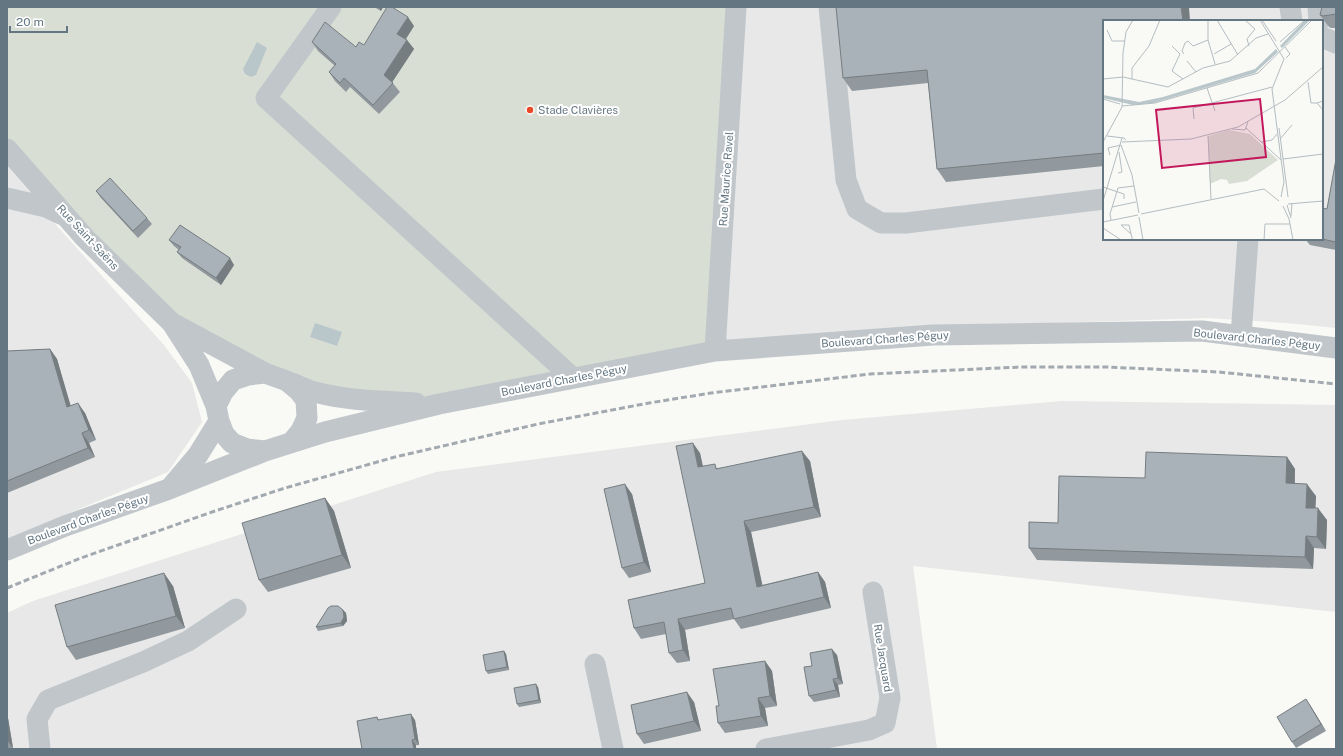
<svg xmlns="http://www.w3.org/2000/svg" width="1343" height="756" viewBox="0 0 1343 756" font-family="'Public Sans',sans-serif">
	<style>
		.built { fill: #e7e8e7; fill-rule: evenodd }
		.green { fill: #d9ded5 }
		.water { fill: #b9c7ca }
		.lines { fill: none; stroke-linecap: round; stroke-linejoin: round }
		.minor { stroke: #c1c6ca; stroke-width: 21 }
		.rail { stroke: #a2aab0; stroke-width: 3; stroke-dasharray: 6 3; stroke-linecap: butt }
		.wall { fill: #91999e }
		.shaded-wall { fill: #767d81 }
		.building { fill: #a9b2b8; stroke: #767d81 }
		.poi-dot { fill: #e84a27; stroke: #fff; stroke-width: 1.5 }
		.labels { text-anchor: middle; stroke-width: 4; stroke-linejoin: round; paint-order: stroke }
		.poi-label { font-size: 11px; fill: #637682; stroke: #fff; text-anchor: start }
		.street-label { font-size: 11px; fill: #637682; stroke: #fff }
		.inset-road { fill: none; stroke: #b4bdc1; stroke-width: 1 }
		.view { fill: #c2185b; fill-opacity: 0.15; stroke: #c2185b; stroke-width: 2 }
		.inset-edge { fill: none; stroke: #637682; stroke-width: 2 }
	</style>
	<rect width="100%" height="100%" fill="#f9f9f6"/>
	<path class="built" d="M 736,7 L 1336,7 L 1336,328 L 1287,323 L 1208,318 L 1053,323 L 715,351 ZM 1104,21 L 1322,21 L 1322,239 L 1104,239 Z
		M 7,158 L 57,226 L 164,345 L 192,383 L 202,422 L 168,472 L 7,539 Z
		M 1062,401 L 1336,405 L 1336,612 L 913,566 L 937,749 L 7,749 L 7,613 L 33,601 L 436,472 L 842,420 Z"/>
	<path class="green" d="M 7,7 L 736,7 L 715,351 L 439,404 L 325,394 L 172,323 L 7,141 Z"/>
	<path class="water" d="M 257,42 L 267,48 L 266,50 L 256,75 L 251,77 L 245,74 L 243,69 Z
		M 315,323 L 342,332 L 337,346 L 310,337 Z"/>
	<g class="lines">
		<path class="minor" d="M 331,7 L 266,98 L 573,378
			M 829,7 L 846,180 L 857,209 L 881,223 L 906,223 L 1104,199
			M 1290,7 L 1292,21
			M 1318,7 L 1319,21
			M 1322,37 L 1336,43
			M 7,149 L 85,238 L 172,323 L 199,365 L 216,406
			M 7,198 L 46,207 L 63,215
			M 174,324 L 265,373
			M 1241,336 L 1248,239
			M 715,351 L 736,7
			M 292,383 C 299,386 307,390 315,392 C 348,401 383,401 416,403
			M 265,451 L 247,449 L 232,443 L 224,434 L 219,421 L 216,406 L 223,392 L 233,380 L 248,375 L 265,373 L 287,381 L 299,391 L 306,400 L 307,418 L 301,431 L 292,442
			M 171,487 L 198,455 L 219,421
			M 7,550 L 65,526 L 169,489 L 265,451 L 325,432 L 439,404 L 715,351 L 933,335 L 1202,331 L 1336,348
			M 595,664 L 613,749
			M 40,749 L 37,719 L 48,700 L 143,662 L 188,641 L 236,609
			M 766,749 L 869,730 L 885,723 L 890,698 L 873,592"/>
		<path class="rail" d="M 7,588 L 81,558 L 215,511 L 285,488 L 395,457 L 538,424 L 649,403 L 711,393 L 870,374 L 1021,367 L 1106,367 L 1219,372 L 1336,384"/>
	</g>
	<path class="wall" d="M 374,7 L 383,7 L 381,11 Z
		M 1336,7 L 1336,28 L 1331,28 L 1329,27 L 1320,15 Z
		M 1104,21 L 1104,166 L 946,182 L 937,169 L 928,83 L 852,91 L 843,78 Z
		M 414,26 L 406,39 L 414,49 L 392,82 L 400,92 L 379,114 L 350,87 L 346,92 L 335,81 L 329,72 L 335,66 L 318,51 L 312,42 L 356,47 L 364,45 Z
		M 1336,159 L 1336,250 L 1310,245 L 1305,239 L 1322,239 L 1327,209 Z
		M 96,191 L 147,218 L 152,224 L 138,238 L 101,198 Z
		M 169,240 L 234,265 L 221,285 L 182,258 L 177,252 L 179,250 L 174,246 Z
		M 50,349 L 57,359 L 70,406 L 85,413 L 96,440 L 89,443 L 95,457 L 7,493 L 7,351 Z
		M 700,453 L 703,466 L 718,468 L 810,461 L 821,517 L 751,532 L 762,585 L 818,572 L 825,582 L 831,608 L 741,629 L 734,619 L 685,630 L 690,661 L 677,663 L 669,653 L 666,634 L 641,639 L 634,628 L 705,583 Z
		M 1287,457 L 1295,469 L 1295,484 L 1316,496 L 1315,508 L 1327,520 L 1326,549 L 1314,548 L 1313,569 L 1037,560 L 1029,548 L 1058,523 L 1145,478 Z
		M 632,494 L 651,572 L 629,578 L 622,568 Z
		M 325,498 L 334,511 L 351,568 L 268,592 L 259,580 Z
		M 173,586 L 185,628 L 76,660 L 67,647 Z
		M 343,610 L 346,613 L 347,621 L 343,626 L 318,631 L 316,627 Z
		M 504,651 L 506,654 L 509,670 L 488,674 L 486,671 Z
		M 837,655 L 843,684 L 838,685 L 840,697 L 814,702 L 809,696 L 812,666 Z
		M 765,661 L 772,671 L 777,706 L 765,708 L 768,726 L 725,733 L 718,723 L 719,706 Z
		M 538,687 L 541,703 L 519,707 L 517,704 Z
		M 694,702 L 701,731 L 644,744 L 637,734 Z
		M 1310,705 L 1326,731 L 1296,748 L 1292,742 Z
		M 7,712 L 13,748 L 7,749 Z
		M 377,717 L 379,720 L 415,720 L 419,745 L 362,749 Z"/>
	<path class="shaded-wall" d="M 378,7 L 383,7 L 381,11 Z
		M 1181,7 L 1189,7 L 1190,21 L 1183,21 Z
		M 408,17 L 414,26 L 403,43 L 397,34 Z
		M 407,40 L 414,49 L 391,84 L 384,75 Z
		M 230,258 L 234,265 L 221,285 L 216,278 Z
		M 50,349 L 57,359 L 74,417 L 67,407 Z
		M 78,403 L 85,413 L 96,440 L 89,430 Z
		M 82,433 L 89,443 L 95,457 L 88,448 Z
		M 693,443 L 700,453 L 705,478 L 698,467 Z
		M 802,451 L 810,461 L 821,517 L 814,507 Z
		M 1287,457 L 1295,469 L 1294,496 L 1286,483 Z
		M 625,484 L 632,494 L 651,572 L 644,562 Z
		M 1307,484 L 1316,496 L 1315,520 L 1306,508 Z
		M 325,498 L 334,511 L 351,568 L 342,555 Z
		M 1318,508 L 1327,520 L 1326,549 L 1317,537 Z
		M 744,521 L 751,532 L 765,597 L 757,587 Z
		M 1306,536 L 1314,548 L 1313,569 L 1305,557 Z
		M 818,572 L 825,582 L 831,608 L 824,597 Z
		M 164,573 L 173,586 L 185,628 L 176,616 Z
		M 343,610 L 346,613 L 347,621 L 343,626 L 341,623 Z
		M 678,619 L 685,630 L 690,661 L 683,650 Z
		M 832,649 L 837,655 L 843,684 L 838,678 Z
		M 504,651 L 506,654 L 509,670 L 507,667 Z
		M 765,661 L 772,671 L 777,706 L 770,696 Z
		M 833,679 L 838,685 L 840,697 L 836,690 Z
		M 536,684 L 538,687 L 541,703 L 539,700 Z
		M 687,692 L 694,702 L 701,731 L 694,721 Z
		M 758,698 L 765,708 L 768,726 L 761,716 Z
		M 1306,699 L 1310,705 L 1326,731 L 1321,724 Z
		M 7,712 L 13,748 L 7,740 Z
		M 411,714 L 415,720 L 419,745 L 415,739 Z
		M 412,740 L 416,745 L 416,749 L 414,749 Z"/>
	<path class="building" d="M 387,7 L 392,7 L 408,17 L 397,34 L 407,40 L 384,75 L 393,83 L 373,105 L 344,78 L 340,83 L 329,72 L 336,64 L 312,42 L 325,22 L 356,47 L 359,42 L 364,45 Z
		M 836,7 L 1181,7 L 1183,21 L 1104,21 L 1104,153 L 937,169 L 927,70 L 843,78 Z
		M 1322,7 L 1336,7 L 1336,14 L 1323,16 L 1320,15 Z
		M 1336,159 L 1336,242 L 1322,239 L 1322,208 L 1327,209 Z
		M 110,178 L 147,218 L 133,231 L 96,191 Z
		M 180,225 L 230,258 L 216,278 L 177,252 L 181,247 L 169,240 Z
		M 50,349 L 67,407 L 78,403 L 89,430 L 82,433 L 88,448 L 7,481 L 7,351 Z
		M 693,443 L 698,467 L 715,464 L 716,469 L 802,451 L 814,507 L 744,521 L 757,587 L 818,572 L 824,597 L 734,619 L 731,608 L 678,619 L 683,650 L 669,653 L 664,622 L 634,628 L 628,600 L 705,583 L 676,446 Z
		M 1146,452 L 1287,457 L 1286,483 L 1307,484 L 1306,508 L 1318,508 L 1317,537 L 1306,536 L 1305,557 L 1029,548 L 1029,522 L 1058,523 L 1059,476 L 1145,478 Z
		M 625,484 L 644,562 L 622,568 L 604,489 Z
		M 325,498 L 342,555 L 259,580 L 242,523 Z
		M 164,573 L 176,616 L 67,647 L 55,605 Z
		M 331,606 L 338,606 L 343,610 L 344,617 L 341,623 L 316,627 L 328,608 Z
		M 832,649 L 838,678 L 833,679 L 836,690 L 809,696 L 804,667 L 812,666 L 810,653 Z
		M 504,651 L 507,667 L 486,671 L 483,655 Z
		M 765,661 L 770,696 L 758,698 L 761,716 L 718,723 L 716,706 L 719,706 L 713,669 Z
		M 536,684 L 539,700 L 517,704 L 514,688 Z
		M 687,692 L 694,721 L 637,734 L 631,705 Z
		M 1306,699 L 1321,724 L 1292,742 L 1277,717 Z
		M 411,714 L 415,739 L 412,740 L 414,749 L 362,749 L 357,721 L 377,717 L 378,720 Z"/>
	<circle class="poi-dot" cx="530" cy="110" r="4"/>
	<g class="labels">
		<g class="poi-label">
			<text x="538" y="114">Stade Clavières</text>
		</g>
		<g class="street-label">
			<text transform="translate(726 179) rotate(-86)" y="4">Rue Maurice Ravel</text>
			<text transform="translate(88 237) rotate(47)" y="4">Rue Saint-Saëns</text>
			<text transform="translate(885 339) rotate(-4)" y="4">Boulevard Charles Péguy</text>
			<text transform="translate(1257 339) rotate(6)" y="4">Boulevard Charles Péguy</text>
			<text transform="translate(564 380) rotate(-11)" y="4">Boulevard Charles Péguy</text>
			<text transform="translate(88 519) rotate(-20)" y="4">Boulevard Charles Péguy</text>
			<text transform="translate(883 658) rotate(81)" y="4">Rue Jacquard</text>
		</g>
	</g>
	<g transform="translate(1103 20)">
		<rect width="220" height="220" fill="#f9f9f6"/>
		<path d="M 126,110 L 147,114 L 175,140 L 144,161 L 126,164 L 124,160 L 118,159 L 107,164 L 105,116 Z" fill="#d9ded5"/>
		<path d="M 202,0 L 207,0 L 179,28 L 177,26 ZM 173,29 L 175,32 L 152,53 L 50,83 L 30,85 L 0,78 L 0,75 L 36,82 L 60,77 L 152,49 Z" fill="#b9c7ca"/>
		<path class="inset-road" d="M 105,0 L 105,20 L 112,44M 114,0 L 135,35M 142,0 L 152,9 L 144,19 L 146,26M 157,0 L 181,39 L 169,69 L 181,162 L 178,177M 159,0 L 173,21M 4,10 L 9,21 L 22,21M 177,22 L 202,0M 69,26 L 77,34 L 69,51 L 80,59M 182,27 L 187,34 L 183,38M 81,34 L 79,31 L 82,23 L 85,21 L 90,26 L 105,20M 111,34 L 128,24M 84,41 L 93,52M 0,59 L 20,57 L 65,67 L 100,48 L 127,41 L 153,18 L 165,14M 29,59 L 29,48 L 46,26 L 57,0M 205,62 L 208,83 L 214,83M 104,68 L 112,91M 0,79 L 17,84M 220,81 L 214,83 L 220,90M 19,86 L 52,83 L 155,53 L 209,0M 91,99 L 90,88 L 169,67M 143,108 L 178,140M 176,108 L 185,177M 129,109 L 142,110 L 145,102M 4,116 L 21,118 L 23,120M 105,116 L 108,179M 177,119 L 189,105M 0,122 L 19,87 L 20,33 L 23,12 L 30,0M 19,122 L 88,119 L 135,107 L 182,80 L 220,47M 158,122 L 169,120 L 174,114M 18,125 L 29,155 L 36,193M 7,135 L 5,128 L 18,125M 180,139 L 220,134M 15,153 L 19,152 L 16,132M 0,167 L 21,174 L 21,179M 0,181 L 19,118M 185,184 L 220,181M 184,185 L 188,198M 180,186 L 186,199 L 190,220M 9,187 L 33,182M 38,194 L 161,169 L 176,181M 188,196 L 189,183M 36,197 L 40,220M 8,200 L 7,194 L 15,168 L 31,166M 0,202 L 35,195M 0,208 L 18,220M 28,214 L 18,205 L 26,205 L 28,214 L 29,217 L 29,220M 161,220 L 162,204 L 187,204"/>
		<path class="view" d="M 157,79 L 163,137 L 59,148 L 53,90 Z"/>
		<rect width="220" height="220" class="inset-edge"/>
	</g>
	<rect width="1343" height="756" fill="none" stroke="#637682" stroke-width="16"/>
	<path d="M10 26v6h57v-6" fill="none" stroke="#637682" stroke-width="2"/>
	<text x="16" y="26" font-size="12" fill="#637682" stroke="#ffffff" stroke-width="3" paint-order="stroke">20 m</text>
</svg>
